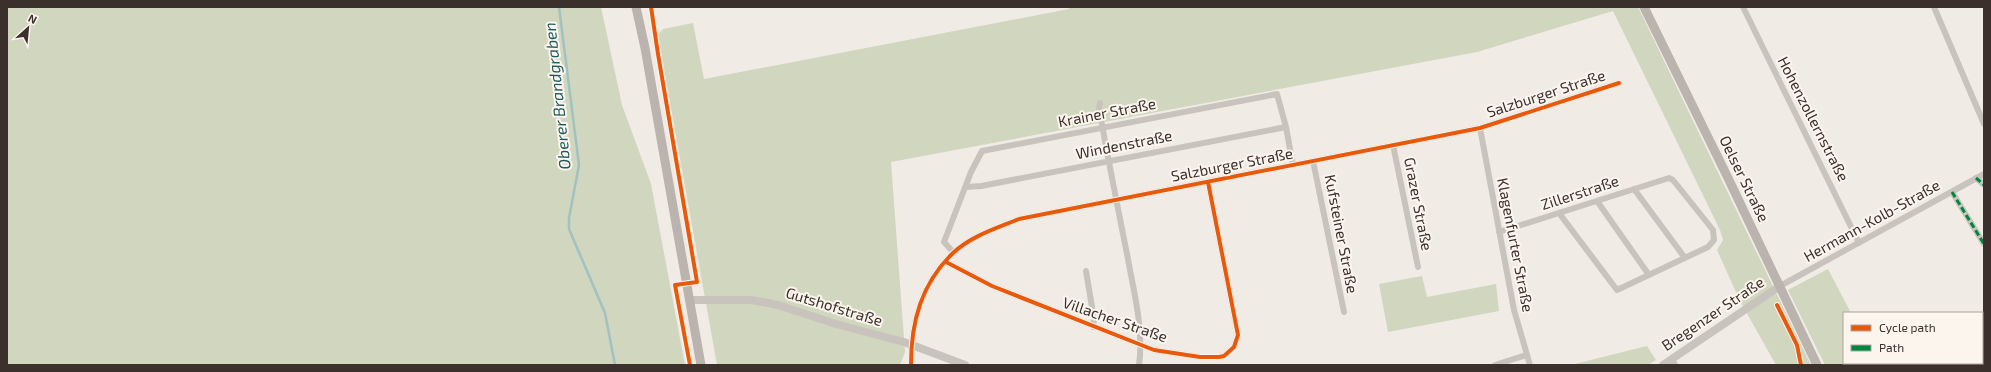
<svg xmlns="http://www.w3.org/2000/svg" width="1991" height="372" viewBox="0 0 1991 372" font-family="'Exo 2',sans-serif">
	<style>
		.green { fill: #d1d6bf }
		.lines { fill: none; stroke-linecap: round; stroke-linejoin: round }
		.stream { stroke: #a1c2c1; stroke-width: 2.5 }
		.minor { stroke: #c9c3be; stroke-width: 6 }
		.tertiary { stroke: #c9c3be; stroke-width: 8 }
		.secondary { stroke: #bab3ae; stroke-width: 9 }
		.quiet { stroke: #00873e; stroke-width: 3; stroke-dasharray: 6 3; stroke-linecap: butt }
		.cycleway-casing { stroke: #fbf5ee; stroke-width: 6 }
		.cycleway { stroke: #e8590c; stroke-width: 4 }
		.labels { text-anchor: middle; stroke-width: 4; stroke-linejoin: round; paint-order: stroke }
		.street-label { font-size: 15px; fill: #3b302b; stroke: #fbf5ee }
		.water-label { font-size: 16px; font-style: italic; fill: #1f5a5e; stroke: #fbf5ee }
	</style>
	<rect width="100%" height="100%" fill="#f0ebe5"/>
	<path class="green" d="M 7,7 L 601,7 L 622,105 L 651,184 L 685,365 L 7,365 Z
		M 1069,7 L 1638,7 L 1811,365 L 1776,365 L 1740,301 L 1717,250 L 1723,240 L 1720,230 L 1613,11 L 1477,52 L 891,162 L 905,352 L 900,365 L 717,365 L 658,35 L 663,29 L 693,23 L 704,79 L 1069,9 Z
		M 1828,269 L 1851,313 L 1844,313 L 1844,363 L 1878,363 L 1879,365 L 1825,365 L 1788,290 Z
		M 1422,276 L 1427,297 L 1496,284 L 1499,311 L 1388,332 L 1379,284 Z
		M 1647,346 L 1656,360 L 1648,365 L 1571,365 Z"/>
	<g class="lines">
		<path class="stream" d="M 559,7 L 579,165 L 569,218 L 569,229 L 605,313 L 615,365"/>
		<path class="minor" d="M 1743,7 L 1859,243
			M 1934,7 L 1984,124
			M 1100,103 L 1099,108 C 1108,159 1118,209 1128,259 C 1134,293 1144,330 1139,365
			M 1480,128 L 1514,310 L 1530,365
			M 1393,145 L 1418,267
			M 1313,161 L 1344,312
			M 1976,178 L 1984,185
			M 966,187 L 981,186 L 1286,127
			M 1634,189 L 1685,258
			M 1952,192 L 1984,244
			M 1597,201 L 1649,275
			M 1499,232 C 1556,214 1612,196 1669,178 L 1673,180 L 1713,230 L 1714,240 L 1708,247 L 1617,290 L 1559,213
			M 954,253 L 944,242 L 971,172 L 982,151 L 1277,94 L 1286,127 L 1293,165
			M 946,262 L 992,286 L 1154,350 L 1200,357 L 1219,357 L 1224,356 L 1234,347 L 1238,335 L 1208,182
			M 1086,271 L 1094,319 L 1093,327
			M 1780,286 L 1984,174
			M 1672,359 L 1675,365
			M 911,365 C 911,322 921,284 953,253 C 971,236 997,228 1019,219 L 1480,128 L 1619,83
			M 1495,365 L 1526,355"/>
		<path class="tertiary" d="M 690,300 L 752,300 L 778,305 L 836,324 L 904,342 L 965,365
			M 1663,365 L 1780,286"/>
		<path class="secondary" d="M 636,7 L 645,48 L 701,365
			M 1644,7 L 1729,180 L 1817,365"/>
		<path class="quiet" d="M 1976,178 L 1984,185
			M 1952,192 L 1984,244"/>
		<defs>
			<path id="cycleway" d="M 651,7 L 658,54 L 697,282 L 675,285 L 690,365
				M 946,262 L 992,286 L 1154,350 L 1200,357 L 1219,357 L 1224,356 L 1234,347 L 1238,335 L 1208,182
				M 1777,305 L 1797,345 L 1801,365
				M 911,365 C 911,322 921,284 953,253 C 971,236 997,228 1019,219 L 1480,128 L 1619,83"/>
		</defs>
		<use href="#cycleway" class="cycleway-casing"/>
		<use href="#cycleway" class="cycleway"/>
	</g>
	<g class="labels">
		<g class="street-label">
			<text transform="translate(1546 94) rotate(-18)" y="5">Salzburger Straße</text>
			<text transform="translate(1107 113) rotate(-11)" y="5">Krainer Straße</text>
			<text transform="translate(1813 119) rotate(63)" y="5">Hohenzollernstraße</text>
			<text transform="translate(1124 145) rotate(-11)" y="5">Windenstraße</text>
			<text transform="translate(1232 165) rotate(-11)" y="5">Salzburger Straße</text>
			<text transform="translate(1744 179) rotate(64)" y="5">Oelser Straße</text>
			<text transform="translate(1580 193) rotate(-18)" y="5">Zillerstraße</text>
			<text transform="translate(1418 204) rotate(79)" y="5">Grazer Straße</text>
			<text transform="translate(1872 221) rotate(-29)" y="5">Hermann-Kolb-Straße</text>
			<text transform="translate(1341 234) rotate(79)" y="5">Kufsteiner Straße</text>
			<text transform="translate(1515 245) rotate(79)" y="5">Klagenfurter Straße</text>
			<text transform="translate(834 307) rotate(17)" y="5">Gutshofstraße</text>
			<text transform="translate(1713 314) rotate(-34)" y="5">Bregenzer Straße</text>
			<text transform="translate(1115 320) rotate(19)" y="5">Villacher Straße</text>
		</g>
		<g class="water-label">
			<text transform="translate(557 96) rotate(-96)" y="6">Oberer Brandgraben</text>
		</g>
	</g>
	<rect width="1991" height="372" fill="none" stroke="#3b302b" stroke-width="16"/>
	<rect x="1843" y="312" width="140" height="52" fill="#fbf5ee" stroke="#aea6a0"/>
	<rect x="1851" y="325" width="20" height="6" fill="#e8590c" stroke="#aea6a0"/>
	<text x="1879" y="332" font-size="12" fill="#3b302b">Cycle path</text>
	<rect x="1851" y="345" width="20" height="6" fill="#00873e" stroke="#aea6a0"/>
	<text x="1879" y="352" font-size="12" fill="#3b302b">Path</text>
	<g transform="translate(28 28) rotate(27)" stroke="#fbf5ee" stroke-width="3" paint-order="stroke">
	<path d="M0-3L7 15L0 10L-7 15Z" fill="#3b302b"/>
	<text y="-6" font-size="11" font-weight="bold" text-anchor="middle" fill="#3b302b">N</text>
	</g>
</svg>
